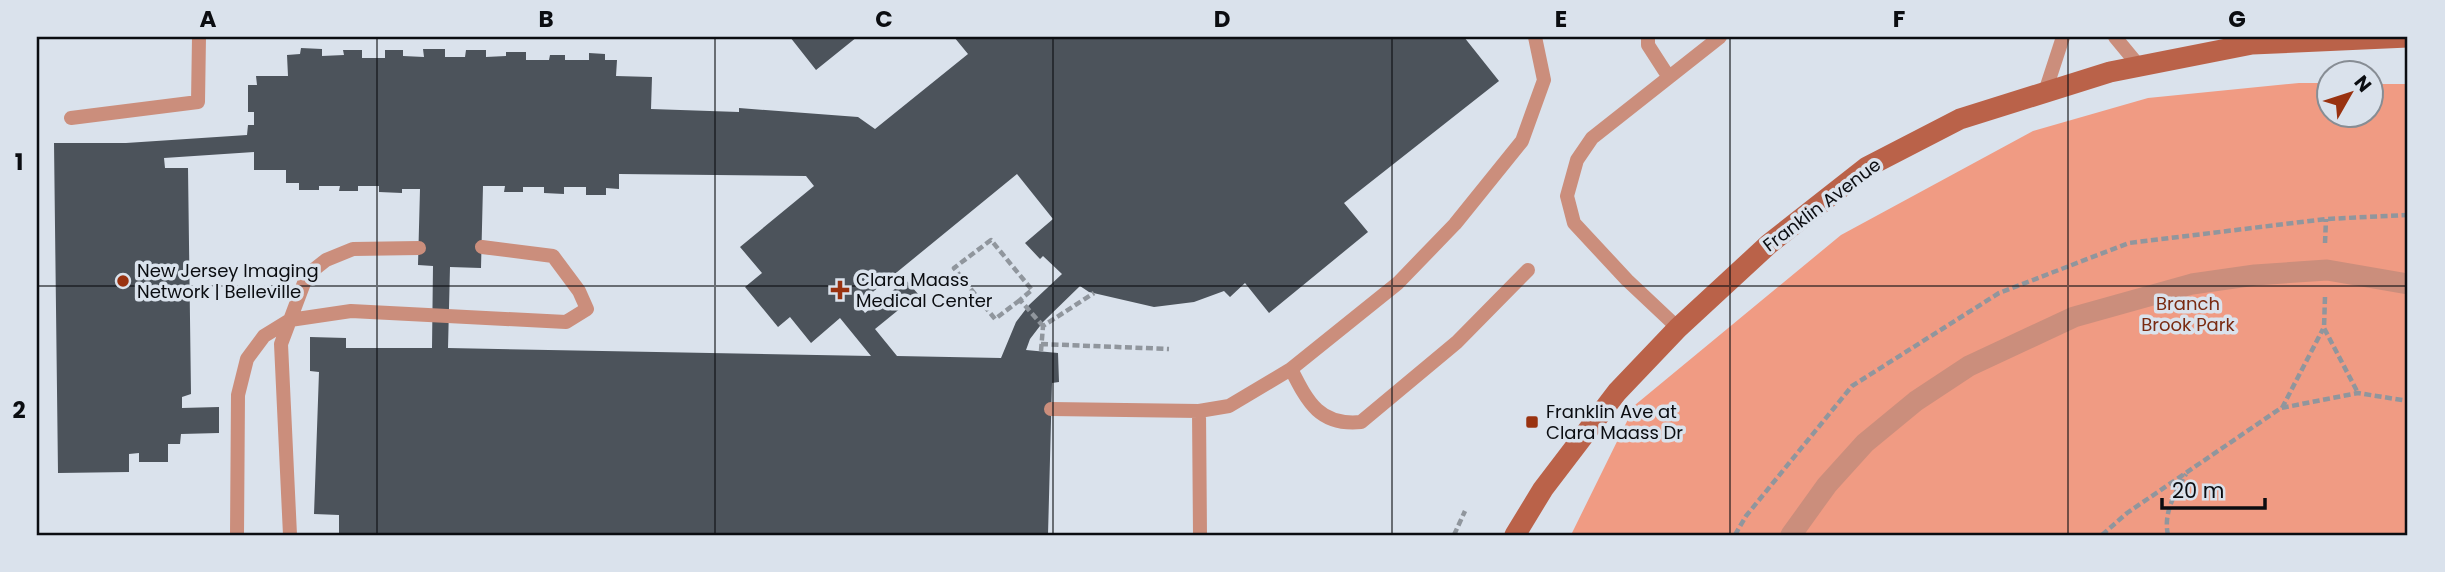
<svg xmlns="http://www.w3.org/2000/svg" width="2445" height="572" viewBox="0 0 2445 572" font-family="Poppins,sans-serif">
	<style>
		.green { fill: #f09b83 }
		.building { fill: #4c535b; fill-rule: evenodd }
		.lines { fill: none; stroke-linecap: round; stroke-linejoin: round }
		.path { stroke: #90969d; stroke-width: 4.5; stroke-dasharray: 7 3.5; stroke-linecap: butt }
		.service { stroke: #cb8e7c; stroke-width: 14 }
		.minor { stroke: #cb8e7c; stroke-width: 21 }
		.secondary { stroke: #ba6249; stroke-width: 21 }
		.grid { fill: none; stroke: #0b0d11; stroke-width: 2; stroke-opacity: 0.55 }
		.poi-dot { fill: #993210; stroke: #dae2ec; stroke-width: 2.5 }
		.labels { text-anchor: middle; stroke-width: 7; stroke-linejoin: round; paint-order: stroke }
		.street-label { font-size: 18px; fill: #0b0d11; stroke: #dae2ec }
		.poi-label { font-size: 18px; fill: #0b0d11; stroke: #dae2ec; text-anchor: start }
		.park-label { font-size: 18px; fill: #792a11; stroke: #dae2ec }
		.neatline { fill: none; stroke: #0b0d11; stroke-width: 2.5 }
		.grid-label { font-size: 23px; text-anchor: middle; font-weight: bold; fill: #0b0d11 }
	</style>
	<rect width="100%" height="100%" fill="#dae2ec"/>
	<path class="green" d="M 2299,83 L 2329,83 L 2330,116 L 2372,116 L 2372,84 L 2408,84 L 2408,535 L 1571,535 L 1635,405 L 1841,235 L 2033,131 L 2148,98 Z"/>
	<path class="building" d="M 790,37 L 857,37 L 816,70 Z
		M 954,37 L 1464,37 L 1499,81 L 1344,203 L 1368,232 L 1269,313 L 1245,283 L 1230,297 L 1224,291 L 1194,302 L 1154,307 L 1089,292 L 1080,286 L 1043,322 L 1030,339 L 1026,350 L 1058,353 L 1059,382 L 1052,383 L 1048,535 L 339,535 L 339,515 L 314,514 L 319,372 L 310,371 L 310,337 L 346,338 L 346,348 L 432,348 L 433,266 L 418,265 L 420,189 L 402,189 L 402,193 L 379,192 L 379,186 L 358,186 L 358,191 L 339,191 L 340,186 L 319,186 L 319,190 L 299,190 L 299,183 L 286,183 L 286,170 L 254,170 L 254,152 L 164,158 L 165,168 L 188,168 L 191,394 L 182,397 L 182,408 L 219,407 L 219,433 L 181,434 L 180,444 L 168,444 L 168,462 L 139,462 L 139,453 L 129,454 L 129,472 L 58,473 L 54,143 L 126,143 L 247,135 L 248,125 L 254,125 L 254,112 L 248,112 L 248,85 L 257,85 L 256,76 L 288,76 L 287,55 L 300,54 L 301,48 L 322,49 L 322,56 L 344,55 L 343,50 L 362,50 L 362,58 L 385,58 L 385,50 L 403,50 L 403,56 L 424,57 L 423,49 L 445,49 L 445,57 L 465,57 L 466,50 L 486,50 L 486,57 L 506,56 L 506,52 L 526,52 L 526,60 L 549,60 L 550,55 L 565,55 L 565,60 L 589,60 L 589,53 L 605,54 L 605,60 L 617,60 L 616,76 L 652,77 L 651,109 L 739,112 L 739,108 L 858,117 L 875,129 L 968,54 ZM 619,174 L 806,176 L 814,186 L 740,247 L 762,273 L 745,287 L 778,327 L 790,317 L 811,343 L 840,318 L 871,356 L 448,348 L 450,267 L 481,268 L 483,186 L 505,186 L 504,192 L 523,192 L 523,187 L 544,187 L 544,193 L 564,194 L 564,187 L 586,187 L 586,195 L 606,195 L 606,188 L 619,189 ZM 1017,174 L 1053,219 L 1025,243 L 1040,259 L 1043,256 L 1062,274 L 1029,305 L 1016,322 L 1001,358 L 897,356 L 875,329 L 918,294 L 906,280 L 865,313 L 858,304 Z"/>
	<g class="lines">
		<path class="path" d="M 2325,243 L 2326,219
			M 2325,297 L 2324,328 L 2358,393
			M 1020,300 L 995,319 L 954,268 L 991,240 L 1032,290 L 1020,300 L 1043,326
			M 1041,344 L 1169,349
			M 1041,351 L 1043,326 L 1094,293
			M 2282,408 L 2323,329
			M 1454,535 L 1465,511
			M 1735,535 L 1746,516 L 1852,386 L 1999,293 L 2129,243 L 2326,219 L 2408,215
			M 2102,535 L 2127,513 L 2281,408 L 2358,393 L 2408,401
			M 2168,535 C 2163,513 2175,493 2186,474"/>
		<path class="service" d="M 1648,37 L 1648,45 L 1668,76
			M 2115,37 L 2139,66
			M 2045,92 L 2063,37
			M 71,118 L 198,102 L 199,37
			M 1678,328 L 1627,280 L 1574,223 L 1567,196 L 1577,160 L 1592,138 L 1720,37
			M 1291,369 C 1308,403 1320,426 1361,422 L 1457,342 L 1528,270
			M 1051,409 L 1199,411
			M 237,535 L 238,395 L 247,359 L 264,336 L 290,320 L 351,311 L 566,322 L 587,309 L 579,291 L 553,256 L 482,247
			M 290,535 L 281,344 L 307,275 L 326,260 L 353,249 L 419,248
			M 1200,535 L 1199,411 L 1229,406 L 1291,369 L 1398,283 L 1455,224 L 1522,141 L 1544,80 L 1535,37"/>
		<path class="minor" d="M 1791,535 L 1827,485 L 1865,443 L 1916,401 L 1969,366 L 2074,317 L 2192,284 L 2255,275 L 2327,270 L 2408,284"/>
		<path class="secondary" d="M 1515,535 L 1543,489 L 1617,392 L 1678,328 L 1769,244 L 1867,167 L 1960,119 L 2110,72 L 2252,44 L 2408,37"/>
	</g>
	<path class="grid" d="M 377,37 L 377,535M 715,37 L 715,535M 1053,37 L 1053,535M 1392,37 L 1392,535M 1730,37 L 1730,535M 2068,37 L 2068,535M 37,286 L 2408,286"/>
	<g class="poi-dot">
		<circle cx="123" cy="281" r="7"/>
		<path d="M836.5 279.5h7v7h7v7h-7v7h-7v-7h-7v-7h7z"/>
		<rect x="1525" y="415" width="14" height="14" rx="3.5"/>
	</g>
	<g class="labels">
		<g class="street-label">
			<text transform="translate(1822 205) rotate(-37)" y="6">Franklin Avenue</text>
		</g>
		<g class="poi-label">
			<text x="137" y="277">New Jersey Imaging<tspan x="137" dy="21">Network | Belleville</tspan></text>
			<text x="856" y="286">Clara Maass<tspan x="856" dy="21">Medical Center</tspan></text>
			<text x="1546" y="418">Franklin Ave at<tspan x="1546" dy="21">Clara Maass Dr</tspan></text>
		</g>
		<g class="park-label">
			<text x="2188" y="310">Branch<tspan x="2188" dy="21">Brook Park</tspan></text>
		</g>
	</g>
	<rect width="2445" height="572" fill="none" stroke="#dae2ec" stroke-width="77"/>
	<g transform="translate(2350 94) rotate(51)"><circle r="33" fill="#dae2ec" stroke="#878d94" stroke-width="2"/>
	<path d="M0-5L12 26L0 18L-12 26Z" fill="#993210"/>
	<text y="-10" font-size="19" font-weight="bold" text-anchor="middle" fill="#0b0d11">N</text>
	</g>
	<path d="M2162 498v10h103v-10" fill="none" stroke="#0b0d11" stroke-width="3.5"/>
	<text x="2172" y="498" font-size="21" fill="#0b0d11" stroke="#dae2ec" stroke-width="5" paint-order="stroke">20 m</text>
	<rect x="38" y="38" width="2368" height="496" class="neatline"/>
	<g class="grid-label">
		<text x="208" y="27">A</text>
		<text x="546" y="27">B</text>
		<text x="884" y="27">C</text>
		<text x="1222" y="27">D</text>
		<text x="1561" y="27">E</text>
		<text x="1899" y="27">F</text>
		<text x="2237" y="27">G</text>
		<text x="19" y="170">1</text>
		<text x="19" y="418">2</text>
	</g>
</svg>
